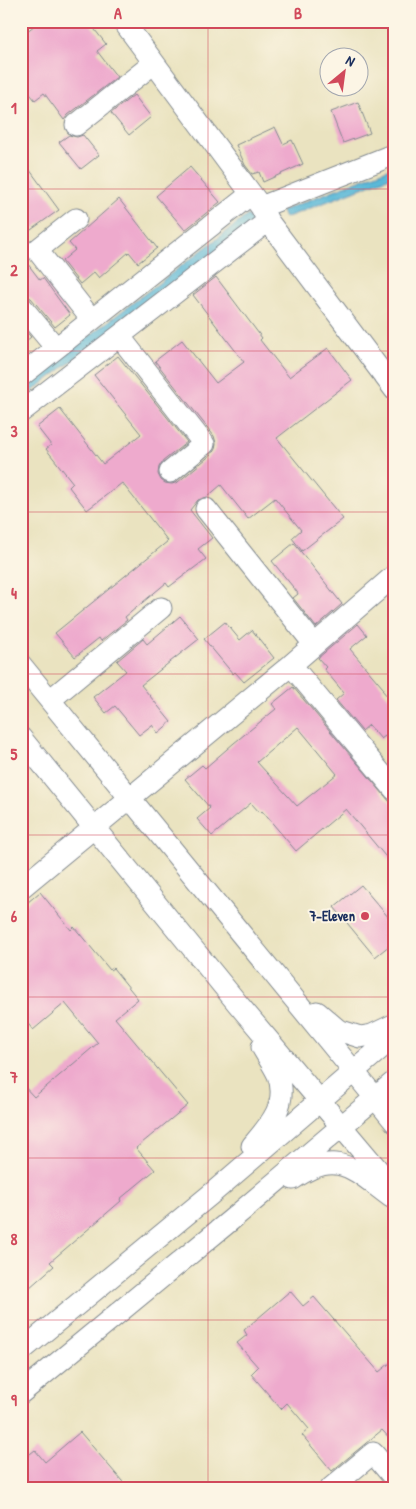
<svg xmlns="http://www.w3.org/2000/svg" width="416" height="1509" viewBox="0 0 416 1509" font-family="'Patrick Hand',sans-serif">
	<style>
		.water { fill: #59b7d7; stroke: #3a739a }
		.building { fill: #eeaacd; fill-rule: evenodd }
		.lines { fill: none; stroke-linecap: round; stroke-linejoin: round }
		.minor-casing { stroke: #82898f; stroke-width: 23 }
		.minor { stroke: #fff; stroke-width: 21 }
		.grid { fill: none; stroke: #d1495b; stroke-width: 1; stroke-opacity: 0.55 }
		.poi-dot { fill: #d1495b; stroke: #fcf5e5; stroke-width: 2 }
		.labels { text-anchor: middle; stroke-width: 4; stroke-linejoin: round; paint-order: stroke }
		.poi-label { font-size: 14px; font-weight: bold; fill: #1b2f5e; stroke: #fcf5e5; text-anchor: end }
		.neatline { fill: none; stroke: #d1495b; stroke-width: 2 }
		.grid-label { font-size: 16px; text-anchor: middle; font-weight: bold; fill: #d1495b }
	</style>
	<rect width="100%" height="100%" fill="#fcf5e5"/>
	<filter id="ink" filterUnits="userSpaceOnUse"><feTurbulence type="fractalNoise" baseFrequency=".02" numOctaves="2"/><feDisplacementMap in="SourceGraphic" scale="10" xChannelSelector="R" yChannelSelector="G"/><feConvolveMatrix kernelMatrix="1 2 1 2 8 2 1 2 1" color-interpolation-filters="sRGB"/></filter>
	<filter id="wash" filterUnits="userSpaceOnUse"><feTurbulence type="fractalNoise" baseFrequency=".0096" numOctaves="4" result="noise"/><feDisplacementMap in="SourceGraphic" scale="20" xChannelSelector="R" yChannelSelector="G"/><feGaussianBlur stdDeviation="1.12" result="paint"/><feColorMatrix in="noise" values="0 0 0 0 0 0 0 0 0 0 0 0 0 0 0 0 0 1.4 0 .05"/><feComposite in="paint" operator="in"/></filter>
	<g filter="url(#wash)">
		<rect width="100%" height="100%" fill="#eae3c0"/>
		<path class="water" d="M 395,166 L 395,175 L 285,218 L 281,211 Z
			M 248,215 L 254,223 L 21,400 L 21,388 Z"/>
		<g id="blocks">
			<path class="building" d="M 40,21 L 88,21 L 106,44 L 97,51 L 117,77 L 68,115 L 64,120 L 44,93 L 35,100 L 21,83 L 21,36 Z
				M 134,95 L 151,117 L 129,135 L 111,113 Z
				M 358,102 L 370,133 L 343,143 L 331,112 Z
				M 275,127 L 283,144 L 292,140 L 303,164 L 263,182 L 259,172 L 252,174 L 245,165 L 236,145 Z
				M 69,135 L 77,137 L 83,135 L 99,155 L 81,169 L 59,142 Z
				M 21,158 L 59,210 L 21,237 Z
				M 190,167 L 220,202 L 185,230 L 156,196 Z
				M 119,199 L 157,248 L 138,263 L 129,252 L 99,278 L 94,272 L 80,284 L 62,261 L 75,250 L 69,243 Z
				M 21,255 L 40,280 L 43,278 L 70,315 L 55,327 L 31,298 L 21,294 Z
				M 216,277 L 262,338 L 260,340 L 289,377 L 328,348 L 352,380 L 277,438 L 343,519 L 302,551 L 292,538 L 301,530 L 275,498 L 248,519 L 221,485 L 207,497 L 198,500 L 190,510 L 212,538 L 198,549 L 206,559 L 169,587 L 166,583 L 125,617 L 127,620 L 101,641 L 99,638 L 75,657 L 55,633 L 168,541 L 122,483 L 87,510 L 69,487 L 73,483 L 46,449 L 51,445 L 37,427 L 60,409 L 103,464 L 141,434 L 94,375 L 118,356 L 187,442 L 162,462 L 159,467 L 158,474 L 161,480 L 165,483 L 172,484 L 178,482 L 212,454 L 215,449 L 216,443 L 214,436 L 155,361 L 182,340 L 216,383 L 244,362 L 193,295 Z
				M 21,326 L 31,337 L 21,345 Z
				M 294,543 L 342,604 L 316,627 L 293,598 L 298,594 L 297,592 L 272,561 Z
				M 180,616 L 199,639 L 141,685 L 171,722 L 158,733 L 152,725 L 139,735 L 115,706 L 106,713 L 93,697 L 126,671 L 117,661 L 143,639 L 147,644 Z
				M 225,622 L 240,640 L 252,630 L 274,658 L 244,682 L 235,672 L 233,674 L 204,639 Z
				M 358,624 L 367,635 L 350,649 L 383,688 L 382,690 L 395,705 L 395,748 L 385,736 L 381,739 L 369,725 L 362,731 L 336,700 L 344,693 L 324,669 L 326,667 L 318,658 Z
				M 293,687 L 395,808 L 395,868 L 346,809 L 296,851 L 262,811 L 260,813 L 251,803 L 212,836 L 197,819 L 210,808 L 185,779 L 202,765 L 205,768 L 234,743 L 276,709 L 272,704 ZM 298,727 L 337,774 L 297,806 L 257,762 Z
				M 361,885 L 395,925 L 395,941 L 375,957 L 334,907 Z
				M 40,892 L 71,930 L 74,927 L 110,970 L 113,968 L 138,999 L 115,1018 L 188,1105 L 136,1148 L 155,1170 L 120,1199 L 121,1201 L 50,1262 L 54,1266 L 29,1288 L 21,1278 L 21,1083 L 34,1097 L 98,1043 L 65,1003 L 33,1030 L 21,1015 L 21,908 Z
				M 290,1291 L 303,1306 L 314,1297 L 379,1372 L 395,1359 L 395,1444 L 382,1430 L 332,1471 L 302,1435 L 309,1429 L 287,1403 L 281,1409 L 251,1374 L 258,1367 L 237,1343 L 247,1335 L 244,1330 Z
				M 80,1432 L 128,1488 L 21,1488 L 21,1461 L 35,1450 L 45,1462 Z"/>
		</g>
	</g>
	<g filter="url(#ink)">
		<use href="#blocks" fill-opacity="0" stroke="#82898f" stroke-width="1"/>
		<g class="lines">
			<defs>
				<path id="minor" d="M 123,21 L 261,207 L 268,221 L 395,390
					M 76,125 L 154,63
					M 261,207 L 395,154
					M 76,219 L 37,250 L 92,320
					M 21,306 L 56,348
					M 120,337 L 204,444 L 170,472
					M 21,376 L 251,194
					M 21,412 L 268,221
					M 206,509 L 314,644
					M 21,665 L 395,1122
					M 291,665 L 395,790
					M 50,700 L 161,608
					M 21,738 L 238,1004 L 395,1190
					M 21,888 L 291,665 L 395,575
					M 317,1012 L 338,1030 L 360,1037 L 372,1035 L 395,1024
					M 252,1146 C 270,1125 289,1104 278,1075 C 274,1066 267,1056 262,1047
					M 293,1179 C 338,1148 353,1169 391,1197
					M 21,1351 L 210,1195 L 395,1036
					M 21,1393 L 231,1220 L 395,1081
					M 331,1488 L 373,1453 L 395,1479"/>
			</defs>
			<use href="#minor" class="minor-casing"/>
			<use href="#minor" class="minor"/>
		</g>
	</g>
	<path class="grid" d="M 208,21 L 208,1488M 21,189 L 395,189M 21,351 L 395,351M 21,512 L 395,512M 21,674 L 395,674M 21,835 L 395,835M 21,997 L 395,997M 21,1158 L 395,1158M 21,1320 L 395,1320"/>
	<circle class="poi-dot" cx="365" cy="916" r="5"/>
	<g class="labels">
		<g class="poi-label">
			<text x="355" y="921">7-Eleven</text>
		</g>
	</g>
	<rect width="416" height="1509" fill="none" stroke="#fcf5e5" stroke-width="55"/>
	<g transform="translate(344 72) rotate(29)"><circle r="24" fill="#fcf5e5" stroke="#a2a6af"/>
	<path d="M0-4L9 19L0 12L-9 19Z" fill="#d1495b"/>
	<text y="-8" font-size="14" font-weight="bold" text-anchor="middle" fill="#1b2f5e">N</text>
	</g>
	<rect x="28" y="28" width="360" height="1454" class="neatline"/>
	<g class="grid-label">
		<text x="118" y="19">A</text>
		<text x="298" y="19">B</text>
		<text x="14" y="114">1</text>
		<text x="14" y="276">2</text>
		<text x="14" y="437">3</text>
		<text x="14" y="599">4</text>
		<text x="14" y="760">5</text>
		<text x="14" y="922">6</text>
		<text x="14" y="1083">7</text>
		<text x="14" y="1245">8</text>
		<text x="14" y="1406">9</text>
	</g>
</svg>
